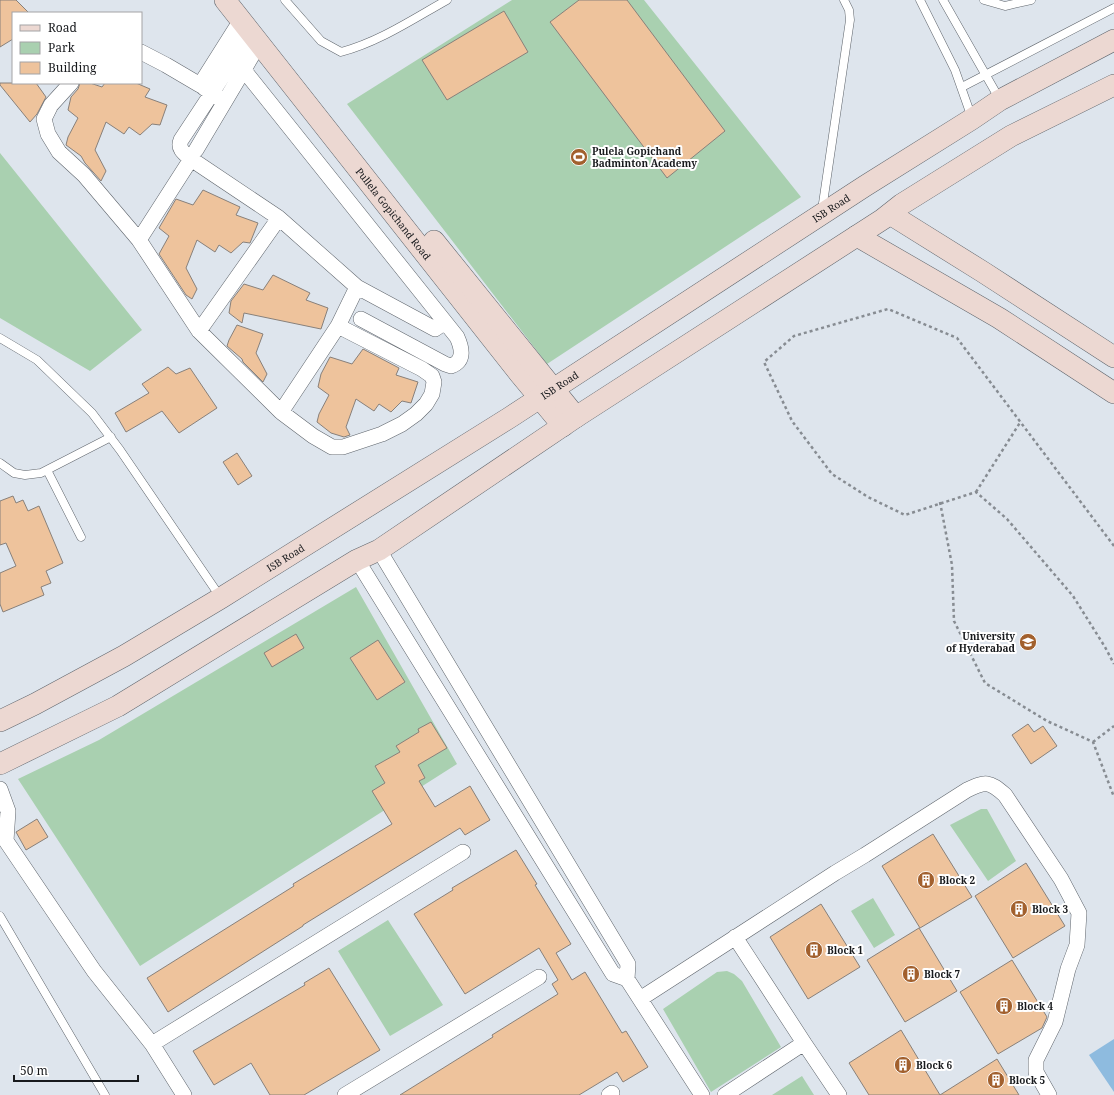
<svg xmlns="http://www.w3.org/2000/svg" width="1114" height="1095" viewBox="0 0 1114 1095" font-family="'Noto Serif',serif">
	<style>
		.green { fill: #a9d0b0 }
		.water { fill: #8ebbdf }
		.building { fill: #eec39c; stroke: #88807a }
		.lines { fill: none; stroke-linecap: round; stroke-linejoin: round }
		.lane-casing { stroke: #5f656c; stroke-width: 9 }
		.street-casing { stroke: #5f656c; stroke-width: 16 }
		.secondary-casing { stroke: #5f656c; stroke-width: 22 }
		.path { stroke: #878c92; stroke-width: 2.5; stroke-dasharray: 3 3; stroke-linecap: butt }
		.lane { stroke: #fff; stroke-width: 8 }
		.street { stroke: #fff; stroke-width: 15 }
		.secondary { stroke: #ecd8d2; stroke-width: 21 }
		.labels { text-anchor: middle; stroke-width: 4; stroke-linejoin: round; paint-order: stroke }
		.poi-label { font-size: 10px; font-weight: bold; fill: #181a1d; stroke: #fff; text-anchor: start }
		.street-label { font-size: 10px; fill: #181a1d; stroke: #fff }
	</style>
	<rect width="100%" height="100%" fill="#dee5ed"/>
	<path class="green" d="M 512,0 L 644,0 L 801,197 L 547,364 L 347,104 Z
		M 0,153 L 142,330 L 90,371 L 0,318 Z
		M 356,587 L 457,764 L 140,966 L 18,779 L 99,740 Z
		M 981,809 L 987,809 L 1016,861 L 988,881 L 950,825 Z
		M 873,898 L 895,935 L 874,948 L 851,911 Z
		M 388,920 L 443,1005 L 390,1036 L 338,951 Z
		M 727,971 L 734,974 L 742,981 L 781,1047 L 711,1092 L 663,1009 L 717,972 Z
		M 802,1076 L 814,1095 L 772,1095 Z"/>
	<path class="water" d="M 1114,1039 L 1114,1092 L 1089,1055 Z"/>
	<path class="building" d="M 0,0 L 16,0 L 29,13 L 13,13 L 13,39 L 0,47 Z
		M 579,0 L 627,0 L 725,131 L 667,178 L 550,22 Z
		M 504,11 L 528,52 L 447,100 L 422,60 Z
		M 0,83 L 36,83 L 46,97 L 37,114 L 30,122 L 0,85 Z
		M 80,83 L 90,83 L 102,87 L 105,83 L 136,83 L 150,89 L 145,97 L 167,105 L 160,125 L 152,124 L 140,135 L 129,127 L 124,134 L 106,122 L 95,150 L 106,171 L 101,181 L 85,163 L 81,156 L 66,145 L 68,137 L 78,118 L 68,110 L 71,97 L 78,89 Z
		M 203,190 L 240,207 L 236,215 L 258,223 L 250,243 L 243,242 L 231,253 L 219,245 L 215,252 L 197,240 L 186,268 L 197,289 L 192,299 L 186,295 L 159,254 L 169,236 L 159,228 L 176,199 L 193,205 Z
		M 273,275 L 310,293 L 306,300 L 328,308 L 321,329 L 244,313 L 242,323 L 229,313 L 231,301 L 244,284 L 263,290 Z
		M 237,325 L 263,334 L 256,353 L 267,374 L 263,382 L 243,362 L 242,359 L 227,346 L 229,340 Z
		M 363,349 L 399,368 L 396,375 L 418,382 L 411,403 L 402,401 L 391,412 L 379,404 L 374,411 L 356,399 L 346,427 L 350,435 L 344,437 L 331,433 L 317,422 L 319,414 L 329,395 L 318,387 L 321,374 L 330,357 L 352,364 Z
		M 168,367 L 176,374 L 190,368 L 217,408 L 179,433 L 162,411 L 126,432 L 115,413 L 149,393 L 142,384 Z
		M 237,453 L 252,476 L 238,485 L 223,462 Z
		M 13,496 L 16,503 L 23,500 L 28,511 L 39,506 L 63,563 L 46,571 L 51,583 L 41,587 L 44,595 L 3,612 L 0,604 L 0,573 L 16,566 L 6,543 L 0,545 L 0,501 Z
		M 296,634 L 304,648 L 272,667 L 264,653 Z
		M 378,640 L 405,682 L 377,700 L 350,658 Z
		M 431,722 L 447,748 L 418,765 L 425,778 L 419,781 L 435,807 L 470,786 L 490,820 L 465,835 L 460,828 L 303,925 L 303,926 L 168,1012 L 147,978 L 294,886 L 293,884 L 392,824 L 372,791 L 385,783 L 375,766 L 400,752 L 396,746 L 419,732 L 418,729 Z
		M 1028,724 L 1034,732 L 1043,726 L 1057,746 L 1031,764 L 1012,735 Z
		M 37,819 L 48,837 L 26,850 L 16,832 Z
		M 933,834 L 972,897 L 920,928 L 882,866 Z
		M 516,850 L 537,884 L 535,885 L 571,944 L 556,953 L 572,980 L 585,972 L 622,1033 L 626,1031 L 648,1067 L 623,1082 L 617,1072 L 579,1095 L 400,1095 L 493,1037 L 492,1035 L 558,994 L 552,984 L 558,980 L 539,948 L 465,994 L 414,914 L 453,890 L 452,888 Z
		M 1026,863 L 1065,926 L 1013,958 L 975,896 Z
		M 821,904 L 860,967 L 808,999 L 770,937 Z
		M 919,928 L 957,991 L 905,1022 L 867,960 Z
		M 1012,960 L 1047,1017 L 1042,1028 L 998,1054 L 960,992 Z
		M 329,968 L 380,1050 L 304,1095 L 270,1095 L 251,1063 L 214,1085 L 193,1051 L 305,985 L 304,983 Z
		M 901,1030 L 940,1095 L 997,1059 L 1019,1095 L 869,1095 L 849,1063 Z"/>
	<g class="lines">
		<defs>
			<path id="lane" d="M 285,0 L 321,41 L 341,52 C 379,42 413,19 447,0
				M 920,0 L 955,70 L 972,118
				M 943,0 L 1000,100
				M 984,0 L 1005,6 L 1031,0
				M 962,87 L 1114,8
				M 822,210 L 850,20 L 849,10 L 844,0
				M 0,338 L 37,360 L 92,413 L 120,450 L 221,598
				M 0,463 L 14,473 L 25,475 L 41,473 L 111,437
				M 47,470 L 81,537
				M 0,916 L 105,1095"/>
			<path id="street" d="M 141,52 L 166,65 L 200,85 L 241,20
				M 243,69 L 457,337 C 462,348 465,361 451,366 L 445,364 L 361,319
				M 71,83 L 51,105 L 44,119 L 48,134 L 59,152 L 84,175 L 139,240 L 199,331 L 281,412
				M 204,88 L 212,93 L 250,32
				M 196,150 L 259,44
				M 191,159 C 185,154 177,149 181,140 L 212,93 L 225,101
				M 139,240 L 191,159 L 279,218
				M 357,287 L 435,329 L 445,322
				M 338,326 L 422,369 L 432,376 L 434,382 L 432,394 L 426,404 L 416,414 L 402,424 L 382,434 L 343,447 L 332,447 L 313,436 L 281,412 Z
				M 199,331 L 279,218 L 357,287 L 338,326
				M 379,550 L 628,964 L 627,979
				M 357,560 L 613,974 L 627,979 L 702,1095
				M 0,789 L 8,811 L 6,841
				M 0,832 L 94,971 L 152,1044 L 184,1095
				M 735,937 L 804,1043 L 839,1095
				M 640,999 L 835,873 L 865,855 L 967,790 C 986,781 989,781 1005,795 L 1061,879 L 1079,913 L 1077,945 L 1068,969 L 1055,1022 L 1036,1060 L 1036,1072 L 1049,1095
				M 152,1044 L 463,852
				M 345,1095 L 539,977
				M 609,1095 L 612,1093
				M 725,1095 L 804,1043"/>
			<g id="secondary">
				<path id="s1" d="M 225,0 L 519,373 L 563,426"/>
				<path d="M 890,214 L 983,272 L 1114,357"/>
				<path d="M 857,236 L 999,318 L 1114,393"/>
				<path d="M 434,241 L 576,417"/>
				<path id="s2" d="M 0,721 L 35,704 L 124,656 L 221,598 L 509,418 L 865,186 L 972,119 L 1000,100 L 1114,40"/>
				<path d="M 0,764 L 118,706 L 357,560 L 379,550 L 576,417 L 883,219 L 902,204 L 1011,136 L 1114,85"/>
			</g>
		</defs>
		<use href="#lane" class="lane-casing"/>
		<use href="#street" class="street-casing"/>
		<use href="#secondary" class="secondary-casing"/>
		<path class="path" d="M 976,492 L 1021,421
			M 940,502 L 952,565 L 954,621 L 985,683 L 1047,721 L 1093,742 L 1114,797
			M 1114,546 L 957,338 L 888,309 L 794,336 L 764,362 L 792,421 L 832,474 L 868,497 L 905,515 L 976,492 L 1007,519 L 1073,596 L 1105,647 L 1114,664
			M 1093,742 L 1114,726"/>
		<use href="#lane" class="lane"/>
		<use href="#street" class="street"/>
		<use href="#secondary" class="secondary"/>
	</g>
	<defs>
		<symbol id="stadium-disc" viewBox="-11 -11 22 22"><circle r="9.5" fill="#a2602d" stroke="#fff"/><path d="M0-5a6.5 5 0 1 0 0 10a6.5 5 0 1 0 0-10ZM-3.5-1.8h7v3.6h-7Z" fill="#fff"/></symbol>
		<symbol id="university-disc" viewBox="-11 -11 22 22"><circle r="9.5" fill="#a2602d" stroke="#fff"/><path d="M0-5L7-2L0 1L-7-2ZM-4 1L0 2.5L4 1V4Q0 6-4 4Z" fill="#fff"/></symbol>
		<symbol id="building-disc" viewBox="-11 -11 22 22"><circle r="9.5" fill="#a2602d" stroke="#fff"/><path d="M-4-6H4V6H1V3H-1V6H-4ZM-2.5-4.3h1.7v1.8h-1.7ZM.8-4.3h1.7v1.8H.8ZM-2.5-1h1.7V.8h-1.7ZM.8-1h1.7V.8H.8Z" fill="#fff"/></symbol>
	</defs>
	<g fill-rule="evenodd">
		<use href="#stadium-disc" x="569" y="147" width="20" height="20"/>
		<use href="#university-disc" x="1018" y="632" width="20" height="20"/>
		<use href="#building-disc" x="916" y="870" width="20" height="20"/>
		<use href="#building-disc" x="1009" y="899" width="20" height="20"/>
		<use href="#building-disc" x="804" y="940" width="20" height="20"/>
		<use href="#building-disc" x="901" y="964" width="20" height="20"/>
		<use href="#building-disc" x="994" y="996" width="20" height="20"/>
		<use href="#building-disc" x="893" y="1055" width="20" height="20"/>
		<use href="#building-disc" x="986" y="1070" width="20" height="20"/>
	</g>
	<g class="labels">
		<g class="poi-label">
			<text x="592" y="155">Pulela Gopichand<tspan x="592" dy="12">Badminton Academy</tspan></text>
			<text x="1015" y="640" text-anchor="end">University<tspan x="1015" dy="12">of Hyderabad</tspan></text>
			<text x="939" y="884">Block 2</text>
			<text x="1032" y="913">Block 3</text>
			<text x="827" y="954">Block 1</text>
			<text x="924" y="978">Block 7</text>
			<text x="1017" y="1010">Block 4</text>
			<text x="916" y="1069">Block 6</text>
			<text x="1009" y="1084">Block 5</text>
		</g>
		<g class="street-label">
			<text dy="4" stroke="none"><textPath href="#s2" startOffset="977">ISB Road</textPath></text>
			<text dy="4" stroke="none"><textPath href="#s1" startOffset="272">Pullela Gopichand Road</textPath></text>
			<text dy="4" stroke="none"><textPath href="#s2" startOffset="653">ISB Road</textPath></text>
			<text dy="4" stroke="none"><textPath href="#s2" startOffset="329">ISB Road</textPath></text>
		</g>
	</g>
	<rect x="12" y="12" width="130" height="72" fill="#ffffff" stroke="#a3a3a5"/>
	<rect x="20" y="25" width="20" height="6" fill="#ecd8d2" stroke="#a3a3a5"/>
	<text x="48" y="32" font-size="12" fill="#181a1d">Road</text>
	<rect x="20" y="42" width="20" height="12" fill="#a9d0b0" stroke="#a3a3a5"/>
	<text x="48" y="52" font-size="12" fill="#181a1d">Park</text>
	<rect x="20" y="62" width="20" height="12" fill="#eec39c" stroke="#a3a3a5"/>
	<text x="48" y="72" font-size="12" fill="#181a1d">Building</text>
	<path d="M14 1075v6h124v-6" fill="none" stroke="#181a1d" stroke-width="2"/>
	<text x="20" y="1075" font-size="12" fill="#181a1d" stroke="#ffffff" stroke-width="3" paint-order="stroke">50 m</text>
</svg>
